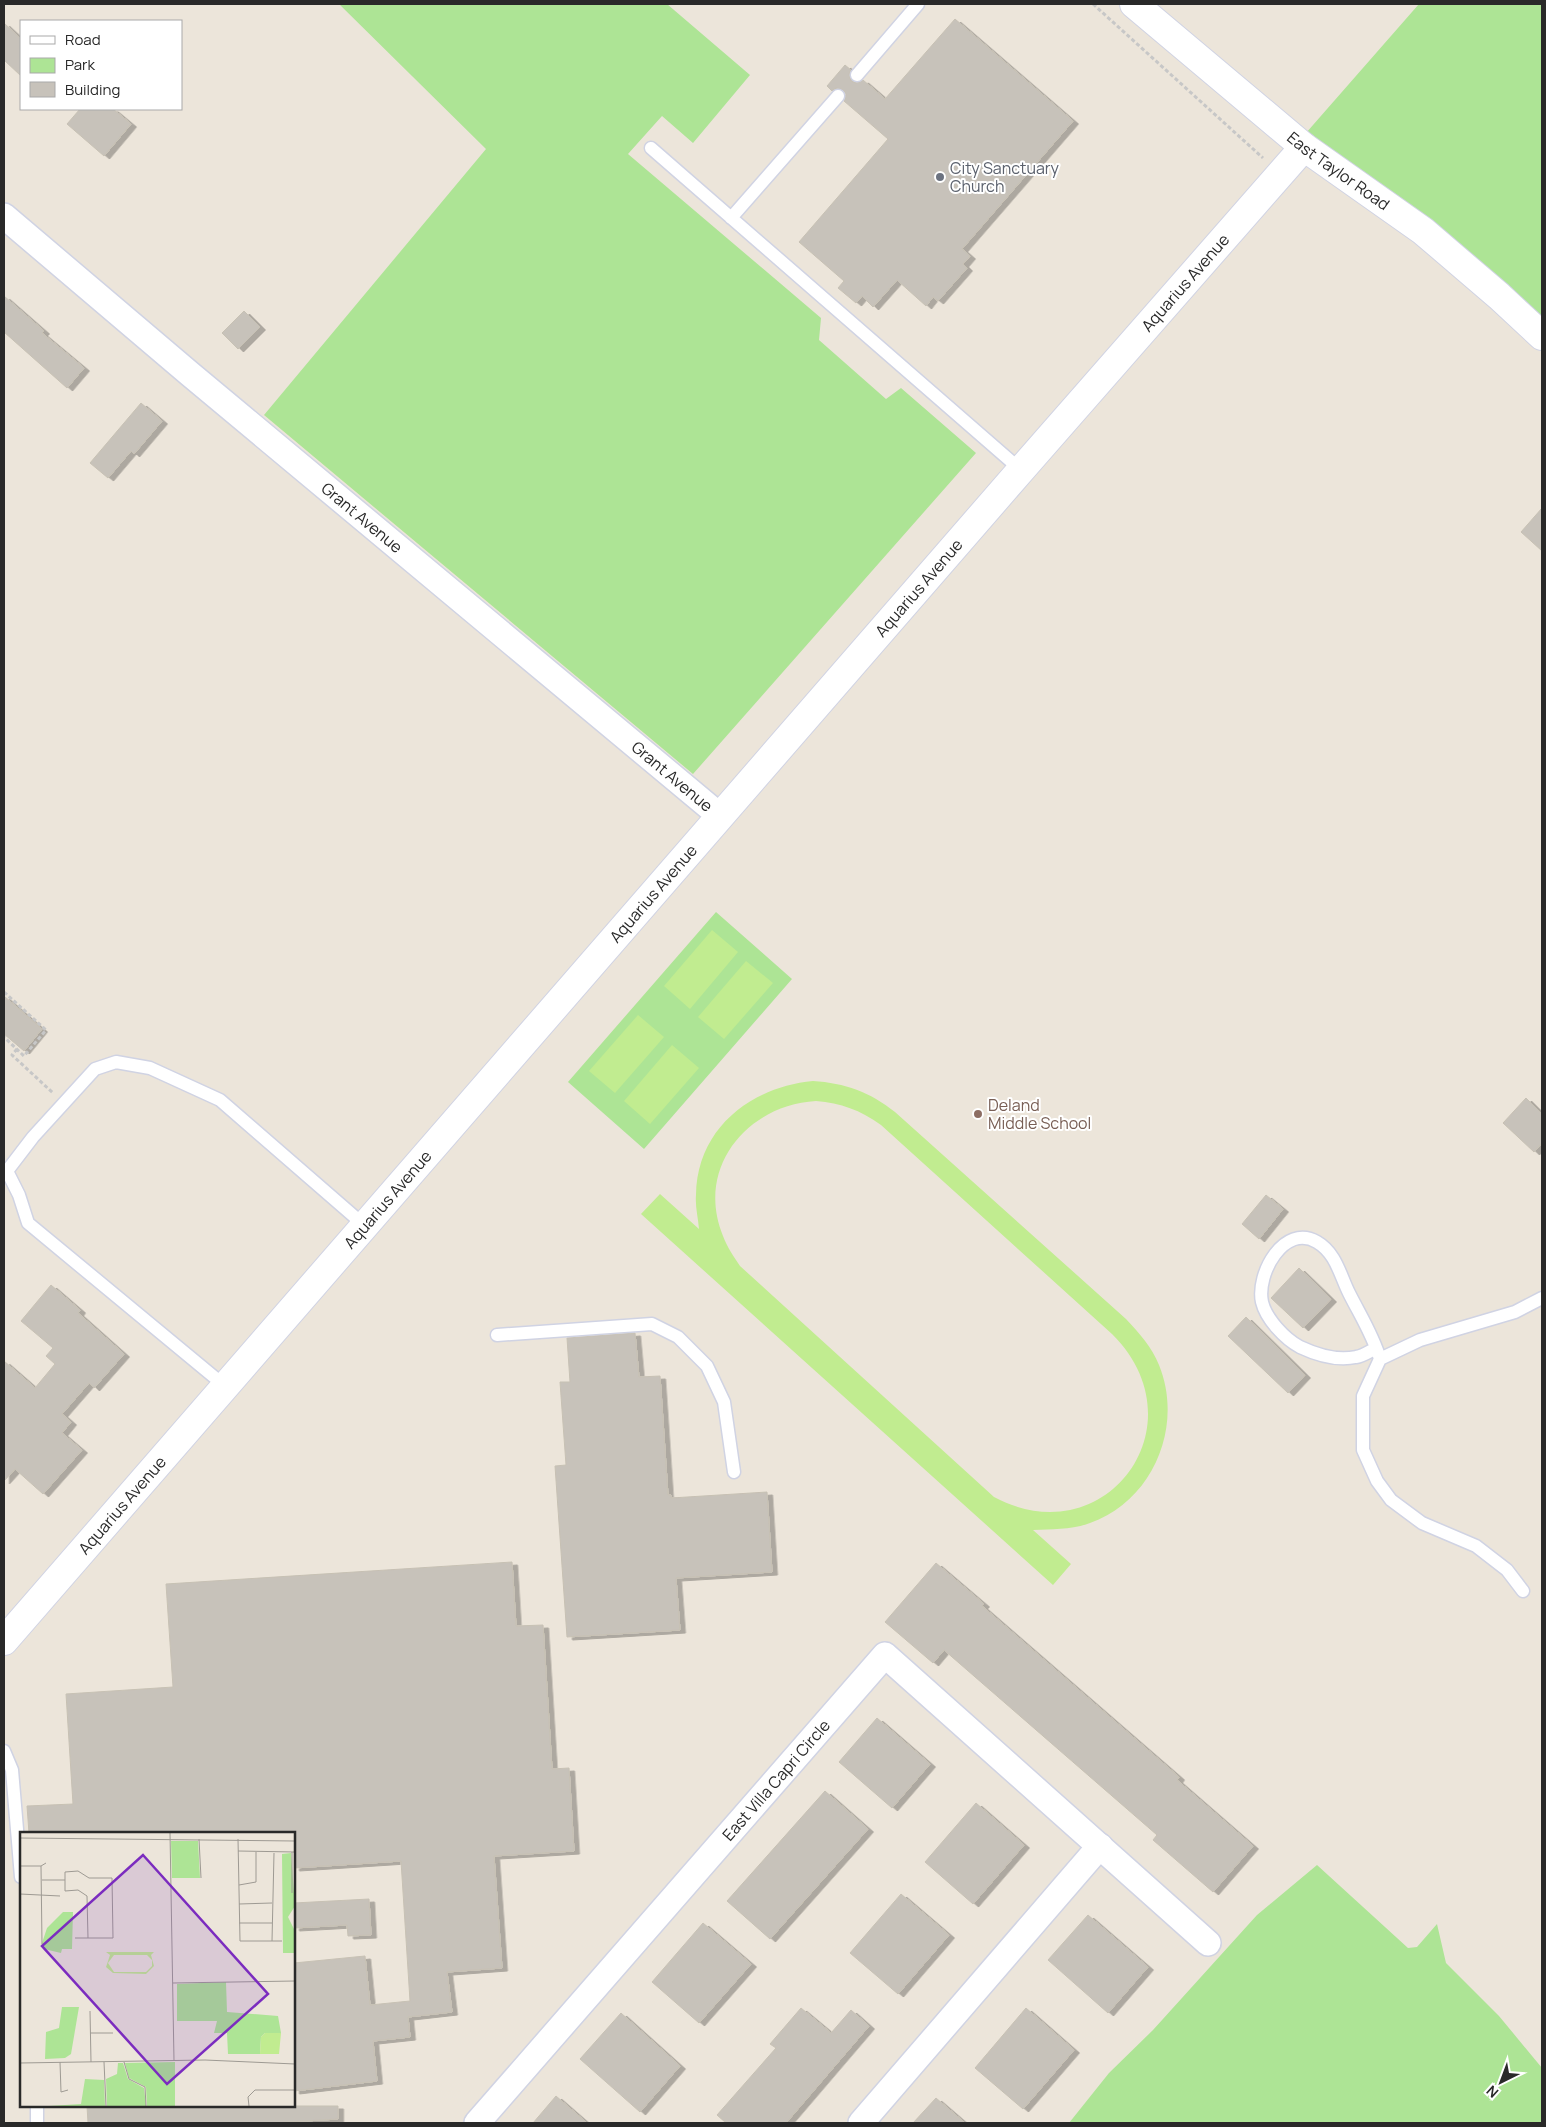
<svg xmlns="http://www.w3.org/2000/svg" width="1546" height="2127" viewBox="0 0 1546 2127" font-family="Manrope,sans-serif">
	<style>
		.green { fill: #ade495 }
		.pitch { fill: #c1ec90; fill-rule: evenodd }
		.building { fill: #c7c2ba; stroke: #c7c1b4; filter: url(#shadow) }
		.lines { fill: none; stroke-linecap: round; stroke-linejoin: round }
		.service-casing { stroke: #d0d3e3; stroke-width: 15 }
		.minor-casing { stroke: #d0d3e3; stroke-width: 28 }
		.tertiary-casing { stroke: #d0d3e3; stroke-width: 30 }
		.secondary-casing { stroke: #d0d3e3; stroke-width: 30 }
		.path { stroke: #c7c7c7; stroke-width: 3; stroke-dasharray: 4 2.5; stroke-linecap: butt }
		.service { stroke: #fff; stroke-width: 12 }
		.minor { stroke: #fff; stroke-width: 25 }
		.tertiary { stroke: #fff; stroke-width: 28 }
		.secondary { stroke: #fff; stroke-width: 28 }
		.worship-dot { fill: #6b7280; stroke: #fff; stroke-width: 2 }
		.education-dot { fill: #8d6e63; stroke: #fff; stroke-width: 2 }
		.labels { text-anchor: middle; stroke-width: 4; stroke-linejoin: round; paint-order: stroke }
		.worship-label { font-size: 16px; fill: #5b616d; stroke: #fff; text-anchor: start }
		.street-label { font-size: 16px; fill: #292929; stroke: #fff }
		.education-label { font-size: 16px; fill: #785e54; stroke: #fff; text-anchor: start }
		.inset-road { fill: none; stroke: #9e9a93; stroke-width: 1 }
		.view { fill: #7b2cbf; fill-opacity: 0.15; stroke: #7b2cbf; stroke-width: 2.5 }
		.inset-edge { fill: none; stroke: #292929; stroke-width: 2.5 }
	</style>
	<defs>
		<filter id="shadow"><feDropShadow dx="5.5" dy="3" stdDeviation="0" flood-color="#0004"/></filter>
	</defs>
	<rect width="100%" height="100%" fill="#ece5da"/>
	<path class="green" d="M 339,4 L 667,4 L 750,75 L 693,143 L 662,116 L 628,154 L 821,318 L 819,340 L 886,399 L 901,388 L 976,453 L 693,774 L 264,415 L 486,149 Z
		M 1419,4 L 1542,4 L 1542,320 L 1306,133 Z
		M 716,912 L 792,979 L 644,1149 L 568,1082 Z
		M 1317,1865 L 1408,1948 L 1417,1947 L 1437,1924 L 1446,1963 L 1499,2016 L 1542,2068 L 1542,2123 L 1069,2123 L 1109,2073 L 1153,2030 L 1257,1915 Z"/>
	<path class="pitch" d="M 712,930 L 738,952 L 690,1009 L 664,986 Z
		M 746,961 L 773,983 L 724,1039 L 698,1017 Z
		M 638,1015 L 664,1037 L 615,1093 L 589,1071 Z
		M 672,1045 L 699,1068 L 650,1124 L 624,1101 Z
		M 813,1081 C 845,1083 870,1092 895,1112 L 1126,1319 C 1139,1333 1152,1347 1159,1365 C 1184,1426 1153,1501 1090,1523 C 1071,1530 1053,1529 1033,1530 L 1071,1564 L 1053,1585 L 641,1214 L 660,1194 L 699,1229 C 698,1217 695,1206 696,1195 C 697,1128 751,1087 813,1081 ZM 816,1101 C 841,1103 860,1110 881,1125 L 1112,1334 C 1203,1424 1106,1557 994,1497 L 740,1266 C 734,1257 727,1247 723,1236 C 695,1168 747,1105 816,1101 Z"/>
	<path class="building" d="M 955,19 L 1073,121 L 962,249 L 970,256 L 963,264 L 967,268 L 938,301 L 933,297 L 926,306 L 897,280 L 873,307 L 862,296 L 856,303 L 838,288 L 844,281 L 799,242 L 888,139 L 844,101 L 846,94 L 843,90 L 836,88 L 832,91 L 827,86 L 845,65 L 851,70 L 849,74 L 851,81 L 856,83 L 863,80 L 885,99 Z
		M 4,23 L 21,39 L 21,76 L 4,60 Z
		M 80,109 L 113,109 L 131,124 L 104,156 L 67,124 Z
		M 4,296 L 44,331 L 42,333 L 84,368 L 67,388 L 4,332 Z
		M 244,311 L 260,327 L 238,349 L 222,333 Z
		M 141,403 L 162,421 L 134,454 L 131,451 L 108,478 L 90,463 Z
		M 1542,508 L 1542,551 L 1521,532 Z
		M 4,996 L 42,1029 L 24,1051 L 4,1034 Z
		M 1526,1098 L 1542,1114 L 1542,1143 L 1534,1152 L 1503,1123 Z
		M 1266,1195 L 1283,1209 L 1259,1239 L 1242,1224 Z
		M 1299,1268 L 1331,1299 L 1303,1328 L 1271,1298 Z
		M 51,1285 L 80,1310 L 78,1313 L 124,1354 L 94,1388 L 89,1383 L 62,1414 L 71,1422 L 62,1433 L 82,1450 L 43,1494 L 15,1469 L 4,1481 L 4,1361 L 35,1388 L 55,1364 L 46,1356 L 53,1348 L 21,1321 Z
		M 1246,1317 L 1305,1375 L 1288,1393 L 1228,1336 Z
		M 635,1333 L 639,1377 L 660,1376 L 668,1495 L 671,1495 L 671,1498 L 767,1492 L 772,1572 L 676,1578 L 680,1630 L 567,1637 L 555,1466 L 566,1465 L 560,1382 L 570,1382 L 567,1338 Z
		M 512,1562 L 516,1626 L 543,1625 L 552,1769 L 569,1768 L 574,1851 L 494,1856 L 502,1968 L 447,1972 L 452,2012 L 408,2017 L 410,2037 L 373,2041 L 377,2081 L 294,2091 L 294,1963 L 365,1956 L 370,2005 L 410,2001 L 401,1861 L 294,1868 L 294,1833 L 29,1833 L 27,1806 L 73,1804 L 66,1694 L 173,1687 L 166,1584 Z
		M 936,1563 L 984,1604 L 982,1606 L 1179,1777 L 1177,1780 L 1253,1846 L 1213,1892 L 1153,1840 L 1157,1835 L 944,1650 L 933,1663 L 885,1622 Z
		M 877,1718 L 930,1764 L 892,1808 L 839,1762 Z
		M 825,1791 L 868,1829 L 770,1939 L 727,1901 Z
		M 976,1803 L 1024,1845 L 973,1904 L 925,1862 Z
		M 901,1894 L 949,1935 L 898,1994 L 850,1953 Z
		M 369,1899 L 371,1935 L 348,1936 L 347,1925 L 294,1928 L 294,1903 Z
		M 1088,1915 L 1148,1967 L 1108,2013 L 1048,1960 Z
		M 703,1923 L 751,1964 L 699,2023 L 652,1982 Z
		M 801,2008 L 831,2033 L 851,2010 L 869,2026 L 786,2123 L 726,2123 L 717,2115 L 776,2048 L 770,2044 Z
		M 1026,2008 L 1074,2050 L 1023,2109 L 975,2068 Z
		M 621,2013 L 680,2066 L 640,2112 L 580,2059 Z
		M 556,2096 L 587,2123 L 533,2123 Z
		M 936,2098 L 965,2123 L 913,2123 Z
		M 87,2106 L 338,2106 L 338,2119 L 272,2123 L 88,2123 Z"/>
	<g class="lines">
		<defs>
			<path id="service" d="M 857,75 L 918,4
				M 651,148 L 1021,470
				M 731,218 L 838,96
				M 497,1335 L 652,1324 L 678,1337 L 707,1366 L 724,1402 L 734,1472
				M 1376,1348 C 1370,1351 1363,1356 1356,1357 C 1337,1361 1317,1355 1300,1347 C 1285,1339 1266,1319 1262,1302 C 1256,1274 1284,1223 1317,1242 C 1336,1253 1340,1275 1349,1293 C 1360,1315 1373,1335 1380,1359
				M 225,1386 L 28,1223 L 19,1195 L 7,1171 L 33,1137 L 95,1069 L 116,1062 L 150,1068 L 220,1100 L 364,1225
				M 1523,1591 L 1507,1570 L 1476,1546 L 1422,1523 L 1391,1500 L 1377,1481 L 1363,1450 L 1363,1396 L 1380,1359 L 1420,1340 L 1515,1312 L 1542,1298
				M 4,1751 L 12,1770 L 21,1877
				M 37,2106 L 37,2123"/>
			<g id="minor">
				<path id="s1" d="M 4,216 L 190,374 L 720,816"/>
				<path id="s2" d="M 477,2123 L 885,1655 L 1208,1943"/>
				<path d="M 861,2123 L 1100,1846"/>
			</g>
			<g id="tertiary">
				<path id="s3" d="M 4,1641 L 1021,470 L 1304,147"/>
			</g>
			<g id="secondary">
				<path id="s4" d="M 1134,4 L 1304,147 L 1423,231 L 1499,296 L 1542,336"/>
			</g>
		</defs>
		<use href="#service" class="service-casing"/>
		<use href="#minor" class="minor-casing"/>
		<use href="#tertiary" class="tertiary-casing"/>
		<use href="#secondary" class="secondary-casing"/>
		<path class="path" d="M 1093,4 L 1263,158
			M 4,992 L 46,1030 L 24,1056 L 4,1037
			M 17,1049 L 12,1055 L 53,1093"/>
		<use href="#service" class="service"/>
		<use href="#minor" class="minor"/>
		<use href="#tertiary" class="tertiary"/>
		<use href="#secondary" class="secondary"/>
	</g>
	<circle class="worship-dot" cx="940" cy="177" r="5"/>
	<circle class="education-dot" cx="978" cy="1114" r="5"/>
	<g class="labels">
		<g class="worship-label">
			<text x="950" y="174">City Sanctuary<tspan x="950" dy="18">Church</tspan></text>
		</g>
		<g class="street-label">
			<text dy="6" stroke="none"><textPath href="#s4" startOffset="264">East Taylor Road</textPath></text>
			<text dy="6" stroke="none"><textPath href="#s3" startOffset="1800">Aquarius Avenue</textPath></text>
			<text dy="6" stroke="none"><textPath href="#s1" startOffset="468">Grant Avenue</textPath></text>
			<text dy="6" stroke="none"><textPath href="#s3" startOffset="1395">Aquarius Avenue</textPath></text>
			<text dy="6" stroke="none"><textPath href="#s1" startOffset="872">Grant Avenue</textPath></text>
			<text dy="6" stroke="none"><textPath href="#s3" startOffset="990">Aquarius Avenue</textPath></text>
			<text dy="6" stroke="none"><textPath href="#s3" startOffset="585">Aquarius Avenue</textPath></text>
			<text dy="6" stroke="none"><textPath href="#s3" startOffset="180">Aquarius Avenue</textPath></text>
			<text dy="6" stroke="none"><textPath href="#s2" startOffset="455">East Villa Capri Circle</textPath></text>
		</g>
		<g class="education-label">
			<text x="988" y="1111">Deland<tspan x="988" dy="18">Middle School</tspan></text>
		</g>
	</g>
	<g transform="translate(20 1832)">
		<rect width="275" height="275" fill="#ece5da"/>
		<path d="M 151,9 L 178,9 L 180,46 L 152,46 ZM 271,21 L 275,74 L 268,85 L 275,99 L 275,121 L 263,121 L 262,22 ZM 43,80 L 53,80 L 52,117 L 42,117 L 41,121 L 24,117 L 21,114 L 27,96 ZM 206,150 L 207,180 L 258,184 L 261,201 L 245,201 L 241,205 L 240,222 L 208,222 L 207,201 L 194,201 L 197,189 L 157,189 L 157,152 ZM 42,175 L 59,175 L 51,222 L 45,226 L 25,227 L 26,200 L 39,196 ZM 155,230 L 155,274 L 127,274 L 126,255 L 109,246 L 105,231 ZM 98,231 L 103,231 L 108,247 L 124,256 L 126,274 L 87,274 L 86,247 L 97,242 ZM 65,247 L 84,248 L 85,274 L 29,274 L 61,272 Z" fill="#ade495"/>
		<path d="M 86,120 L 134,120 L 131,123 L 134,134 L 126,142 L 93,141 L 86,135 L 90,123 ZM 94,123 L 127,123 L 132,128 L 132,134 L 126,140 L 94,140 L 88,131 ZM 245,201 L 261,201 L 259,222 L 240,222 L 241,205 Z" fill="#c1ec90" fill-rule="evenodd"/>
		<path class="inset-road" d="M 150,1 L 154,229M 0,6 L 275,9M 179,7 L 181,46M 218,7 L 220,109 L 262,109M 218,19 L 275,20M 272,20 L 272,61M 0,34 L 21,34 L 26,31M 21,34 L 22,112M 22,48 L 45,48M 219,53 L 236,50 L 236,20M 0,62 L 40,64M 219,72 L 252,71M 219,91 L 252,91M 55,106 L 93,106 L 92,46 L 69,46 L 58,39 L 45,40 L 45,59 L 58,58 L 67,64 L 68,106M 252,109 L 254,21M 153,151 L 275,149M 70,179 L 71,230M 70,201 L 93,201M 40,230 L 41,260 L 48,258M 84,230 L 86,274M 104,230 L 109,247 L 125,255 L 126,274M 0,231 L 185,228 L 275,232M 229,274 L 228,265 L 235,258 L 275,258"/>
		<path class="view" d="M 123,23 L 248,162 L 147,252 L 22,114 Z"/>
		<rect width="275" height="275" class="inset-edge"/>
	</g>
	<rect width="1546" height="2127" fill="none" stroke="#292929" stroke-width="10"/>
	<rect x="20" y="20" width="162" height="90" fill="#ffffff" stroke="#a9a9a9"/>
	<rect x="30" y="36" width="25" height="8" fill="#ffffff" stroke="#a9a9a9"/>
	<text x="65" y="45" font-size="15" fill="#292929">Road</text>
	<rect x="30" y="58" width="25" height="15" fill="#ade495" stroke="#a9a9a9"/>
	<text x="65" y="70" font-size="15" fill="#292929">Park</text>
	<rect x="30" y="82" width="25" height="15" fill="#c7c2ba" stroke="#a9a9a9"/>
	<text x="65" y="95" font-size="15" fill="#292929">Building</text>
	<g transform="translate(1501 2082) rotate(222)" stroke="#ffffff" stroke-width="4" paint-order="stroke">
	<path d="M0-4L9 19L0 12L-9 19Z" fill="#292929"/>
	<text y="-8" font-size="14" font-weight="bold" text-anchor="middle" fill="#292929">N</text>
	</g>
</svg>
